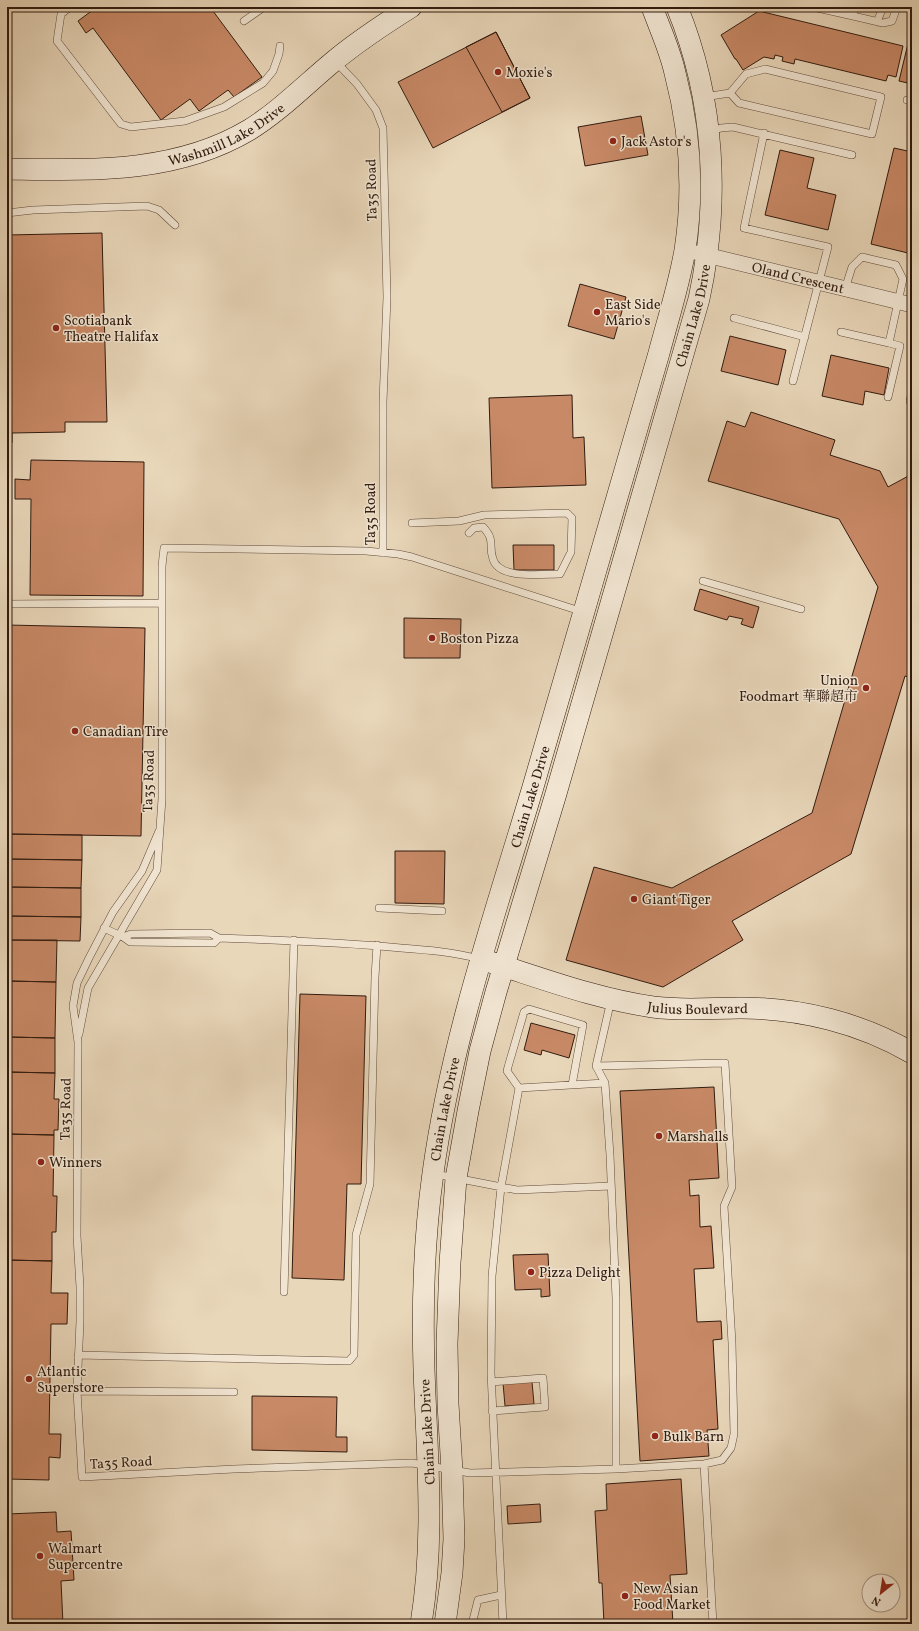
<svg xmlns="http://www.w3.org/2000/svg" width="919" height="1631" viewBox="0 0 919 1631" font-family="Vollkorn,'Noto Serif SC',serif">
	<style>
		.building { fill: #c88966; stroke: #311b0f }
		.lines { fill: none; stroke-linecap: round; stroke-linejoin: round }
		.lane-casing { stroke: #5f4a3a; stroke-width: 8 }
		.street-casing { stroke: #5f4a3a; stroke-width: 16 }
		.secondary-casing { stroke: #311b0f; stroke-width: 22 }
		.lane { stroke: #f1e5d2; stroke-width: 7 }
		.street { stroke: #f1e5d2; stroke-width: 15 }
		.secondary { stroke: #f1e5d2; stroke-width: 21 }
		.poi-dot { fill: #8f2418; stroke: #f1e5d2; stroke-width: 1.5 }
		.labels { text-anchor: middle; stroke-width: 3; stroke-linejoin: round; paint-order: stroke }
		.poi-label { font-size: 14px; fill: #311b0f; stroke: #f1e5d2; text-anchor: start }
		.street-label { font-size: 14px; fill: #311b0f; stroke: #f1e5d2 }
	</style>
	<rect width="100%" height="100%" fill="#e9d7ba"/>
	<filter id="stains"><feTurbulence type="fractalNoise" baseFrequency=".005" numOctaves="4"/><feColorMatrix values="0 0 0 0 .2 0 0 0 0 .09 0 0 0 0 .02 0 0 0 .5 -.17"/></filter>
	<radialGradient id="worn" r=".72"><stop offset=".6" stop-color="#630" stop-opacity="0"/><stop offset="1" stop-color="#630" stop-opacity=".3"/></radialGradient>
	<path class="building" d="M 97,7 L 210,7 L 262,77 L 234,97 L 228,90 L 199,111 L 190,99 L 161,120 L 93,28 L 86,33 L 78,21 Z
		M 759,11 L 903,46 L 896,77 L 888,75 L 886,81 L 795,59 L 794,64 L 782,61 L 783,57 L 775,55 L 774,59 L 764,57 L 743,70 L 736,59 L 735,59 L 721,35 Z
		M 912,27 L 912,84 L 899,81 Z
		M 496,32 L 530,98 L 433,148 L 398,82 Z
		M 496,32 L 530,98 L 502,112 L 466,47 Z
		M 641,116 L 648,155 L 585,166 L 578,127 Z
		M 894,148 L 912,152 L 912,254 L 871,244 Z
		M 780,150 L 814,158 L 807,188 L 836,195 L 828,230 L 765,215 Z
		M 102,233 L 107,422 L 65,422 L 65,432 L 12,433 L 12,443 L 7,443 L 7,235 Z
		M 580,284 L 626,297 L 614,339 L 568,326 Z
		M 730,336 L 786,350 L 778,385 L 721,371 Z
		M 831,355 L 889,368 L 884,395 L 865,391 L 863,405 L 822,396 Z
		M 572,395 L 573,438 L 584,437 L 586,485 L 492,488 L 489,398 Z
		M 751,412 L 835,440 L 830,455 L 880,471 L 888,487 L 912,474 L 912,678 L 905,676 L 851,854 L 732,921 L 743,940 L 663,987 L 566,960 L 594,867 L 672,888 L 812,813 L 878,587 L 839,519 L 708,481 L 727,421 L 745,427 Z
		M 31,460 L 144,462 L 143,596 L 30,595 L 31,499 L 15,499 L 15,479 L 30,480 Z
		M 513,545 L 554,545 L 554,570 L 514,570 Z
		M 700,589 L 759,607 L 753,628 L 741,624 L 743,619 L 729,616 L 727,620 L 694,610 Z
		M 404,618 L 461,619 L 460,658 L 404,658 Z
		M 7,625 L 145,628 L 141,836 L 7,834 Z
		M 7,834 L 82,835 L 82,860 L 7,859 Z
		M 395,851 L 445,851 L 444,904 L 395,903 Z
		M 7,859 L 82,860 L 81,888 L 7,887 Z
		M 7,887 L 81,888 L 81,917 L 7,916 Z
		M 7,916 L 81,917 L 80,941 L 7,940 Z
		M 7,940 L 57,940 L 56,982 L 7,981 Z
		M 7,981 L 56,982 L 55,1038 L 7,1037 Z
		M 300,994 L 366,996 L 361,1184 L 347,1184 L 344,1280 L 292,1278 Z
		M 531,1023 L 575,1035 L 569,1058 L 542,1050 L 541,1055 L 524,1050 Z
		M 7,1037 L 55,1038 L 55,1073 L 7,1072 Z
		M 7,1072 L 55,1073 L 54,1099 L 59,1099 L 58,1130 L 54,1130 L 54,1135 L 7,1134 Z
		M 714,1087 L 719,1178 L 689,1180 L 690,1196 L 699,1195 L 700,1227 L 711,1226 L 714,1268 L 694,1269 L 697,1322 L 721,1321 L 722,1339 L 713,1340 L 718,1429 L 707,1430 L 709,1456 L 640,1461 L 620,1091 Z
		M 7,1134 L 54,1135 L 53,1196 L 57,1196 L 56,1232 L 52,1232 L 52,1261 L 7,1260 Z
		M 548,1254 L 550,1296 L 541,1297 L 541,1289 L 515,1290 L 513,1255 Z
		M 7,1260 L 52,1261 L 51,1293 L 68,1293 L 67,1324 L 51,1324 L 49,1434 L 61,1434 L 60,1458 L 49,1457 L 49,1480 L 7,1479 Z
		M 532,1382 L 534,1404 L 505,1406 L 503,1383 Z
		M 252,1396 L 337,1397 L 336,1437 L 347,1437 L 347,1452 L 252,1450 Z
		M 681,1479 L 687,1574 L 670,1575 L 673,1624 L 604,1624 L 602,1583 L 599,1583 L 595,1511 L 607,1510 L 606,1484 Z
		M 540,1504 L 541,1522 L 508,1524 L 507,1506 Z
		M 56,1512 L 57,1532 L 71,1531 L 74,1580 L 61,1581 L 63,1624 L 7,1624 L 7,1514 Z"/>
	<g class="lines">
		<defs>
			<path id="lane" d="M 70,7 L 61,14 L 57,41 L 121,124 L 131,127 L 185,121 L 224,107 L 263,83 L 273,71 L 279,54 L 280,46
				M 813,7 L 853,16 L 855,7
				M 853,16 L 883,23 L 892,21 L 897,7
				M 244,21 L 264,7
				M 877,22 L 883,7
				M 336,62 L 357,84 L 376,110 L 383,128 L 387,297 L 383,402 L 383,553
				M 704,97 L 730,93 L 746,74 L 765,69 L 881,97 L 872,134 L 739,103 L 730,93
				M 907,100 L 912,101
				M 709,132 L 721,128 L 733,127 L 852,155
				M 764,133 L 744,228 L 828,247 L 793,381
				M 7,213 L 33,210 L 147,206 L 159,210 L 175,225
				M 734,318 L 805,337
				M 841,332 L 889,343 L 903,279 L 896,265 L 862,257 L 852,267 L 845,289
				M 888,397 L 900,346 L 889,343
				M 910,401 L 912,391
				M 412,523 L 459,521 L 484,515 L 567,513 L 572,518 L 571,552 L 560,574 C 542,574 499,580 493,559 C 488,545 496,541 483,527 L 474,528 L 469,533
				M 703,581 L 801,609
				M 7,584 L 7,604
				M 7,604 L 162,603
				M 159,831 L 142,871 L 113,912 L 89,958 L 77,983 L 73,1006 L 78,1042 L 77,1236 L 80,1287 L 80,1321 L 77,1391 L 82,1477 L 234,1469 L 412,1463 L 470,1473 L 616,1469 L 704,1464 L 722,1460 L 731,1448 L 734,1434 L 732,1343 L 724,1206 L 732,1187 L 725,1063 L 596,1066
				M 379,908 L 442,911
				M 104,928 L 123,937 L 130,942 L 214,943 L 219,938
				M 123,937 L 131,934 L 210,933 L 219,938 C 280,940 341,942 401,948 C 428,950 454,952 479,959
				M 611,1000 L 596,1066 L 605,1083 L 610,1155 L 616,1298 L 616,1469
				M 79,1034 L 88,988 L 157,870 L 162,799 L 162,566 L 164,548 L 366,551 L 398,554 L 412,557 L 583,612
				M 519,1088 L 507,1071 L 508,1067 L 524,1012 L 529,1009 L 583,1025 L 572,1085
				M 435,1174 L 517,1190 L 611,1186
				M 284,1292 L 294,940
				M 78,1355 L 349,1361 L 354,1355 L 356,1235 L 370,1184 L 375,977 L 377,945
				M 491,1382 L 543,1378 L 545,1407 L 492,1411
				M 77,1391 L 234,1392
				M 704,1464 L 713,1624
				M 472,1624 L 478,1600 L 501,1595
				M 503,1624 L 491,1373 L 492,1276 L 501,1187 L 519,1088 L 605,1083"/>
			<g id="street">
				<path id="s1" d="M 698,253 L 912,305"/>
			</g>
			<g id="secondary">
				<path id="s2" d="M 7,169 C 90,170 175,174 249,130 C 280,111 306,84 334,61 C 358,41 384,24 411,7"/>
				<path id="s3" d="M 490,962 C 544,979 597,999 653,1007 C 683,1011 711,1008 741,1008 C 800,1008 861,1023 912,1053"/>
				<path id="s4" d="M 421,1624 C 435,1537 427,1456 424,1369 C 422,1304 424,1238 433,1173 C 451,1041 495,914 533,787 C 576,643 616,497 659,353 C 668,319 679,285 685,250 C 694,191 690,130 675,73 C 670,50 660,29 652,7"/>
				<path id="s5" d="M 445,1624 L 452,1573 L 454,1539 L 452,1471 L 448,1404 L 447,1344 L 450,1263 L 456,1178 L 468,1111 L 480,1051 L 496,992 L 555,797 L 699,299 C 720,202 715,100 677,7"/>
			</g>
		</defs>
		<use href="#lane" class="lane-casing"/>
		<use href="#street" class="street-casing"/>
		<use href="#secondary" class="secondary-casing"/>
		<use href="#lane" class="lane"/>
		<use href="#street" class="street"/>
		<use href="#secondary" class="secondary"/>
	</g>
	<g class="poi-dot">
		<circle cx="498" cy="72" r="4"/>
		<circle cx="613" cy="141" r="4"/>
		<circle cx="597" cy="312" r="4"/>
		<circle cx="56" cy="328" r="4"/>
		<circle cx="432" cy="638" r="4"/>
		<circle cx="866" cy="688" r="4"/>
		<circle cx="75" cy="731" r="4"/>
		<circle cx="634" cy="899" r="4"/>
		<circle cx="659" cy="1136" r="4"/>
		<circle cx="41" cy="1162" r="4"/>
		<circle cx="531" cy="1272" r="4"/>
		<circle cx="29" cy="1379" r="4"/>
		<circle cx="655" cy="1436" r="4"/>
		<circle cx="40" cy="1556" r="4"/>
		<circle cx="625" cy="1596" r="4"/>
	</g>
	<g class="labels">
		<g class="poi-label">
			<text x="506" y="77">Moxie's</text>
			<text x="621" y="146">Jack Astor's</text>
			<text x="605" y="309">East Side<tspan x="605" dy="16">Mario's</tspan></text>
			<text x="64" y="325">Scotiabank<tspan x="64" dy="16">Theatre Halifax</tspan></text>
			<text x="440" y="643">Boston Pizza</text>
			<text x="858" y="685" text-anchor="end">Union<tspan x="858" dy="16">Foodmart 華聯超市</tspan></text>
			<text x="83" y="736">Canadian Tire</text>
			<text x="642" y="904">Giant Tiger</text>
			<text x="667" y="1141">Marshalls</text>
			<text x="49" y="1167">Winners</text>
			<text x="539" y="1277">Pizza Delight</text>
			<text x="37" y="1376">Atlantic<tspan x="37" dy="16">Superstore</tspan></text>
			<text x="663" y="1441">Bulk Barn</text>
			<text x="48" y="1553">Walmart<tspan x="48" dy="16">Supercentre</tspan></text>
			<text x="633" y="1593">New Asian<tspan x="633" dy="16">Food Market</tspan></text>
		</g>
		<g class="street-label">
			<text dy="5" stroke="none"><textPath href="#s2" startOffset="226">Washmill Lake Drive</textPath></text>
			<text transform="translate(371 190) rotate(-91)" y="5">Ta35 Road</text>
			<text dy="5" stroke="none"><textPath href="#s1" startOffset="103">Oland Crescent</textPath></text>
			<text dy="5" stroke="none"><textPath href="#s5" startOffset="1342">Chain Lake Drive</textPath></text>
			<text transform="translate(370 514) rotate(-90)" y="5">Ta35 Road</text>
			<text transform="translate(148 781) rotate(-88)" y="5">Ta35 Road</text>
			<text dy="5" stroke="none"><textPath href="#s4" startOffset="841">Chain Lake Drive</textPath></text>
			<text dy="5" stroke="none"><textPath href="#s3" startOffset="214">Julius Boulevard</textPath></text>
			<text transform="translate(65 1109) rotate(-89)" y="5">Ta35 Road</text>
			<text dy="5" stroke="none"><textPath href="#s4" startOffset="517">Chain Lake Drive</textPath></text>
			<text transform="translate(427 1432) rotate(-93)" y="5">Chain Lake Drive</text>
			<text transform="translate(121 1462) rotate(-3)" y="5">Ta35 Road</text>
		</g>
	</g>
	<rect width="919" height="1631" fill="none" stroke="#e9d7ba" stroke-width="24"/>
	<rect x="8" y="8" width="903" height="1615" fill="none" stroke="#311b0f" stroke-width="2"/>
	<rect x="12" y="12" width="895" height="1607" fill="none" stroke="#311b0f"/>
	<g transform="translate(881 1593) rotate(210)"><circle r="19" fill="#f1e5d2" stroke="#a49484"/>
	<path d="M0-3L7 15L0 10L-7 15Z" fill="#8f2418"/>
	<text y="-6" font-size="11" font-weight="bold" text-anchor="middle" fill="#311b0f">N</text>
	</g>
	<rect width="100%" height="100%" filter="url(#stains)"/>
	<rect width="100%" height="100%" fill="url(#worn)"/>
</svg>
